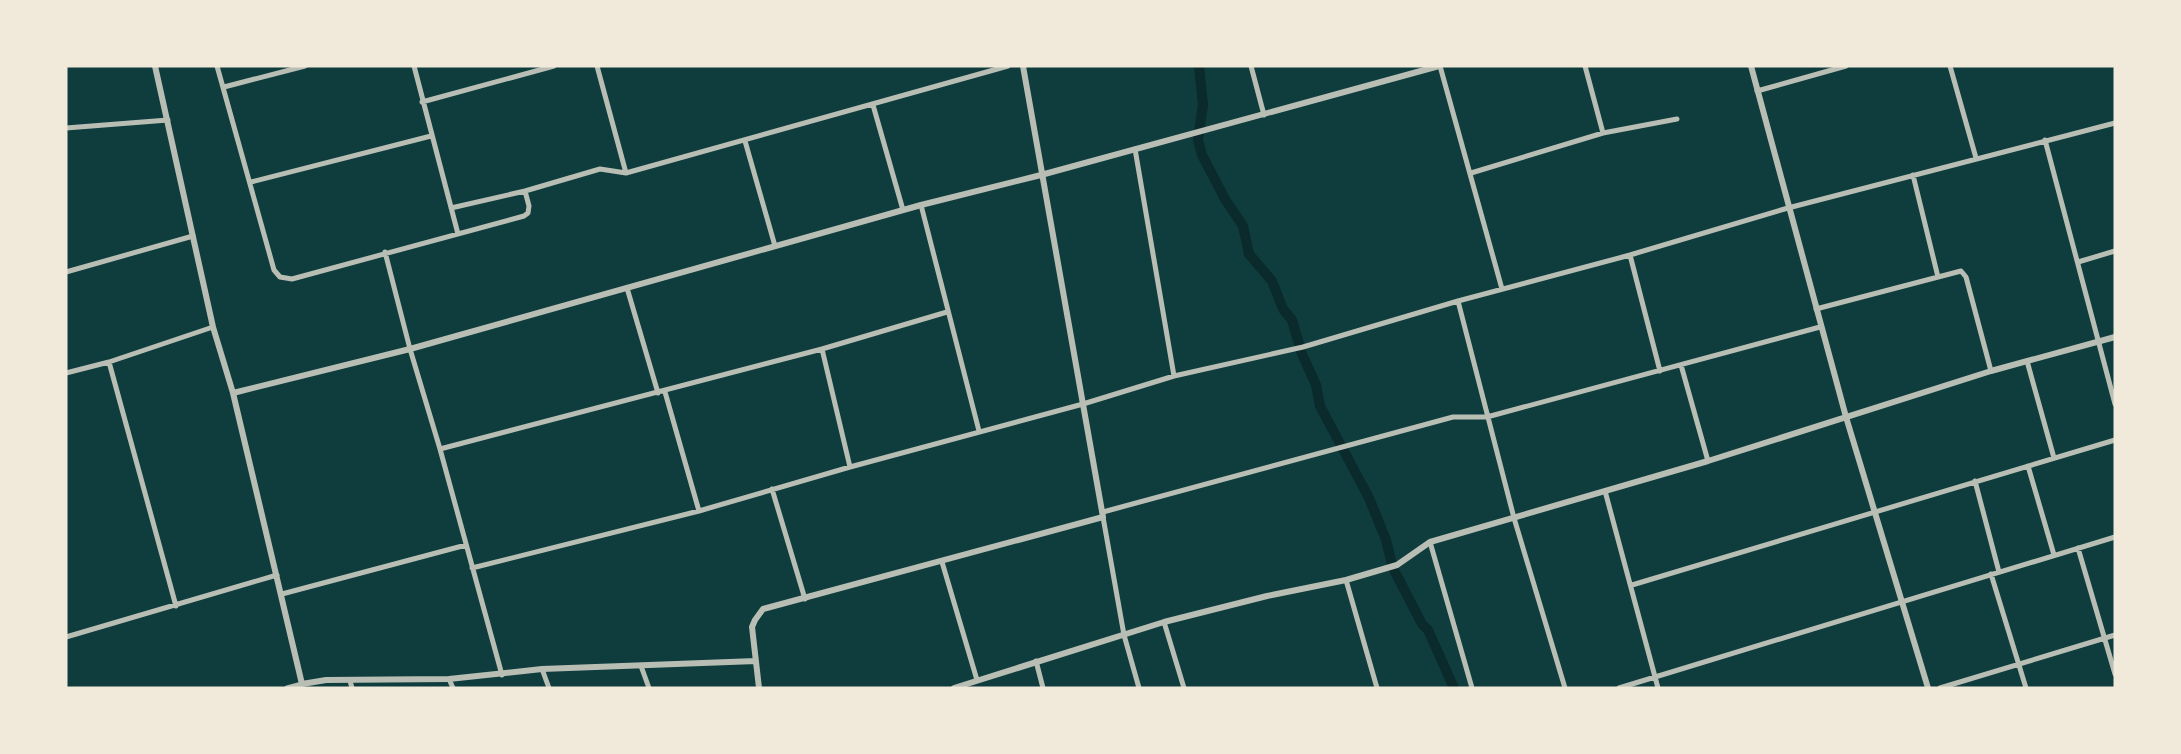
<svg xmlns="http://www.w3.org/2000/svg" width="2181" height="754" viewBox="0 0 2181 754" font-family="Signika,sans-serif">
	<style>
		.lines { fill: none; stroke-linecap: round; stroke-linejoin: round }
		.canal { stroke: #0a2a2b; stroke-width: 10 }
		.minor { stroke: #b8beb3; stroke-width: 5 }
		.tertiary { stroke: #b8beb3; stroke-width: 6 }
	</style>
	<rect width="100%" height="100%" fill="#0f3d3e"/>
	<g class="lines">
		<path class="canal" d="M 1199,66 L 1203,105 L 1198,140 L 1202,155 L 1225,199 L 1243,226 L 1249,254 L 1272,281 L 1283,309 L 1292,320 L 1302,354 L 1316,385 L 1320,406 L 1369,498 L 1386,540 L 1393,568 L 1422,624 L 1428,630 L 1454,688"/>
		<path class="minor" d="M 217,66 L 274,270 L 280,277 L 292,279 L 524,216 L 528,213 L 529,206 L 525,191
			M 414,66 L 458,234
			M 597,66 L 626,173
			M 1251,66 L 1264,115
			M 1440,66 L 1502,289
			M 1585,66 L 1603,133
			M 1950,66 L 1976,158
			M 224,87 L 305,66
			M 1757,91 L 1846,66
			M 422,102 L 554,66
			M 873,105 L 903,210
			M 66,128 L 168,120
			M 2045,140 L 2115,404
			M 745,141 L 775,246
			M 1135,149 L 1174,376
			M 1471,173 L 1603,133 L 1677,119
			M 1913,175 L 1938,277
			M 251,182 L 431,136
			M 921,205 L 979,431
			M 451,208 L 525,191 L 600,169 L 626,173 L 1008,66
			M 385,252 L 410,349 L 440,449 L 502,675
			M 1630,255 L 1660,371
			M 2078,262 L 2115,251
			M 66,272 L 193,236
			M 627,288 L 658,393
			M 1458,301 L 1514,518 L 1565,688
			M 1816,309 L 1961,271 L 1966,277 L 1991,371
			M 822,349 L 850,467
			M 2027,361 L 2054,458
			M 109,362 L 176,606
			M 1681,365 L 1708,461
			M 66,373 L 109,362 L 213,327
			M 665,392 L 699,511
			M 440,449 L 822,349 L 947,312
			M 2028,466 L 2054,555
			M 1975,481 L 1999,572
			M 772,489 L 805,599
			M 1605,491 L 1658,688
			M 1103,512 L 1453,417 L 1487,417 L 1820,327
			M 1103,517 L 1124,635 L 1139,688
			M 1430,542 L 1472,688
			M 2078,548 L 2115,674
			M 942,562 L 977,680
			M 472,568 L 699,511 L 850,467 L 1083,404 L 1174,376 L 1303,347 L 1458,301 L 1630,255 L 1788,208 L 2115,123
			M 1991,574 L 2026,688
			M 1346,580 L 1377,688
			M 1632,585 L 2115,440
			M 282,594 L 466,545
			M 1164,622 L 1184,688
			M 66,637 L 277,575
			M 1036,661 L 1043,688
			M 641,666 L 649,688
			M 542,669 L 549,688
			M 449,679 L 453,688
			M 350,681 L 352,688
			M 287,688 L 302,684
			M 1619,688 L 2115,537
			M 1940,688 L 2115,635"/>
		<path class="tertiary" d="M 155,66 L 213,327 L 233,393 L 302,684
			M 1751,66 L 1846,417 L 1928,688
			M 233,393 L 410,349 L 921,205 L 1041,175 L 1439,66
			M 299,688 L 302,684 L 326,680 L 449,679 L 542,669 L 756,661
			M 759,688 L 752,627 L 755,620 L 763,609 L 1103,517 L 1023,66
			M 954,688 L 1164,622 L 1267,596 L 1346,580 L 1397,565 L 1430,542 L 1708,461 L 1991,371 L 2115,337"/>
	</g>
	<rect width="2181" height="754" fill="none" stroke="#f1e9da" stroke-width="135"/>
</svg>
